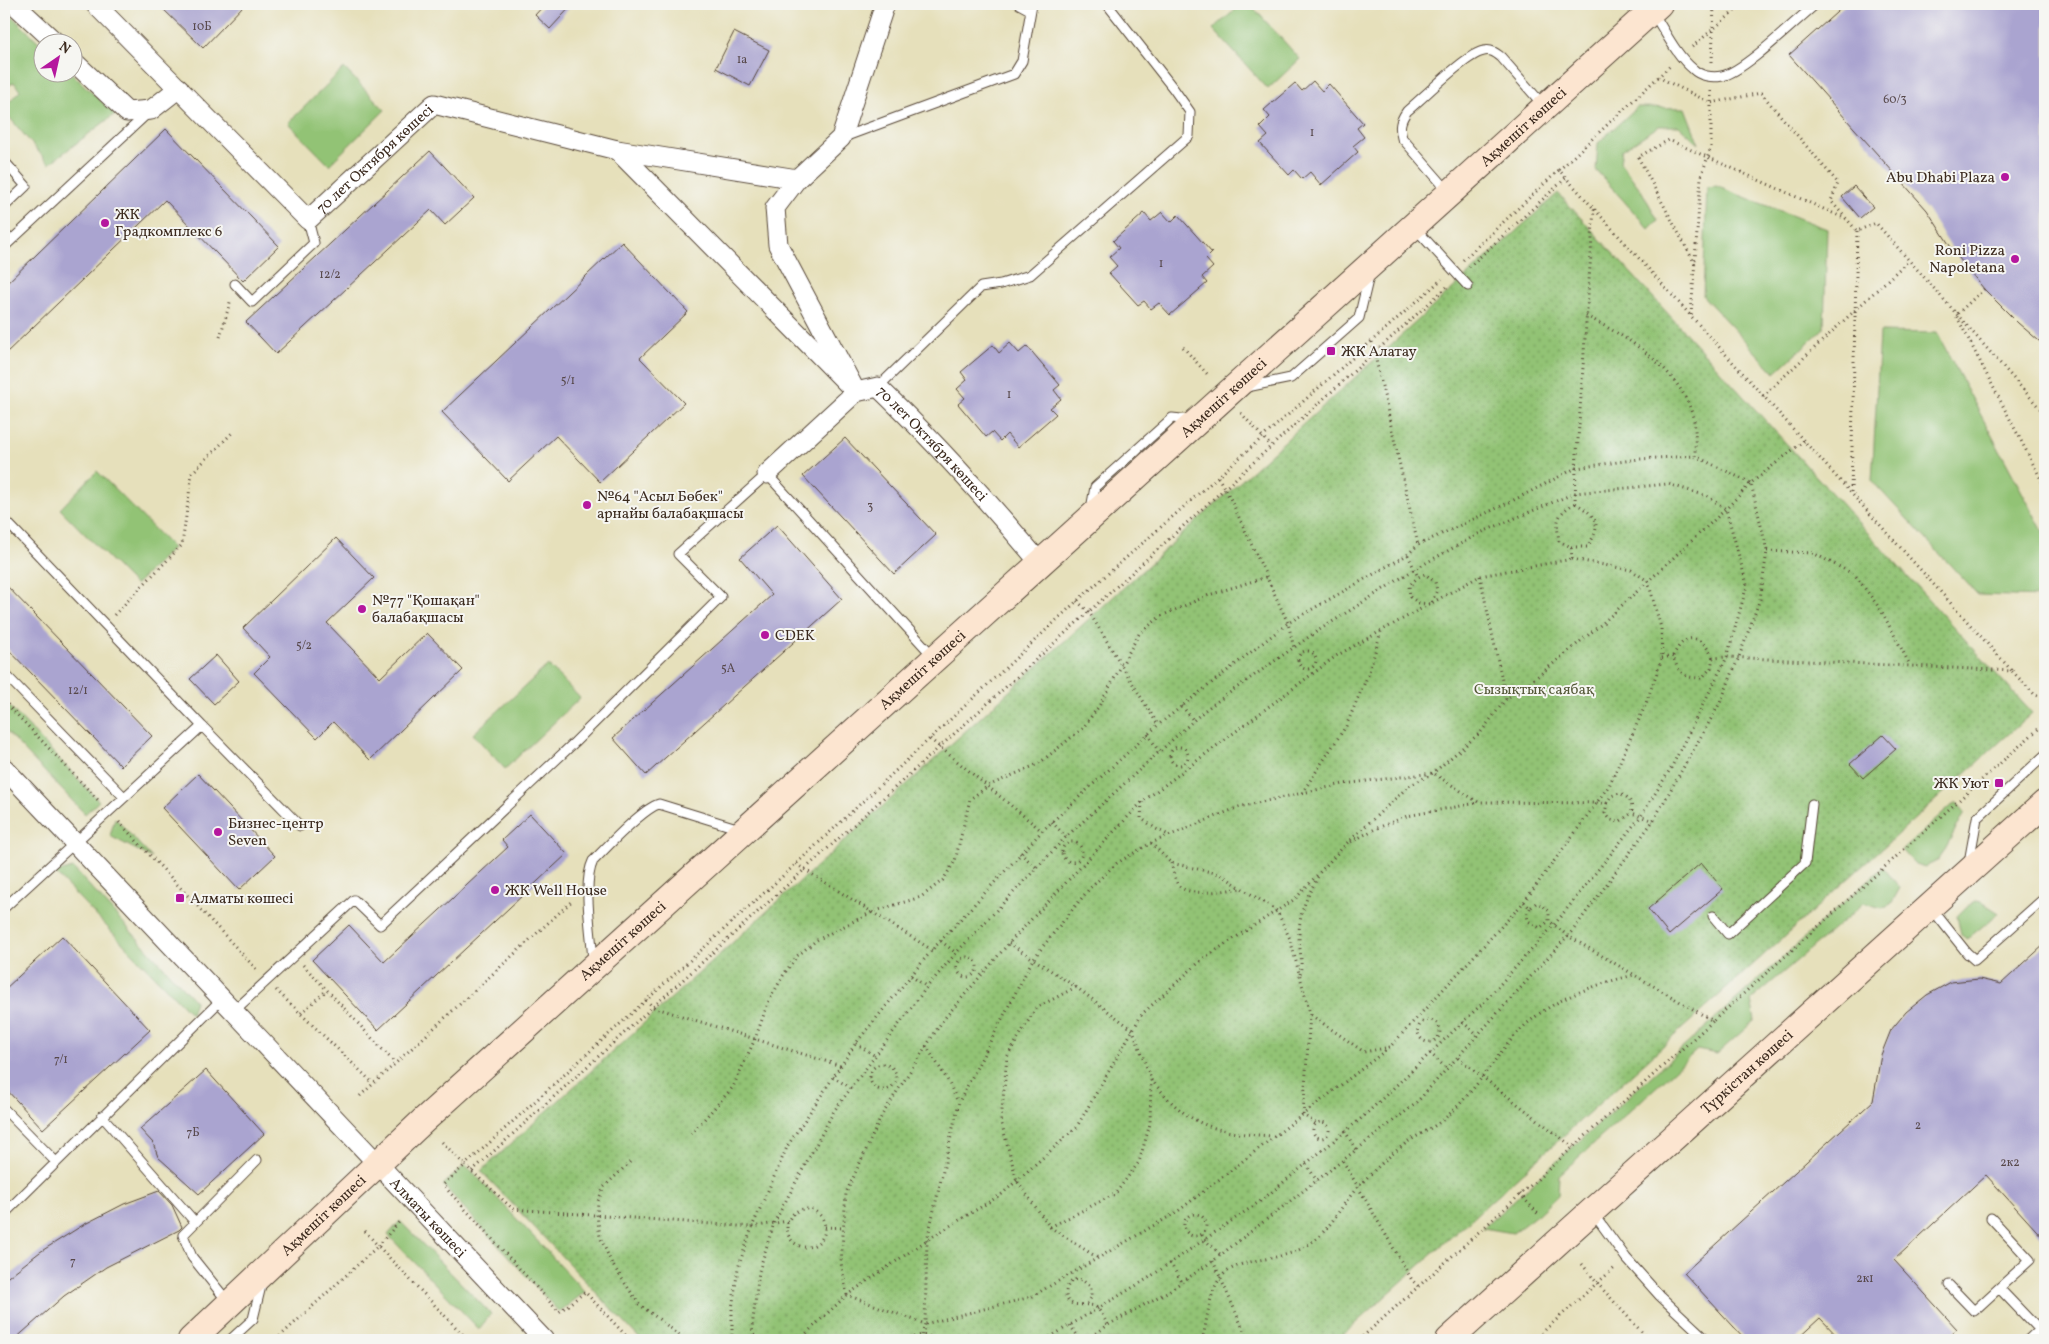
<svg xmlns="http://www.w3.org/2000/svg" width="2049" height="1344" viewBox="0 0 2049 1344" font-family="Vollkorn,serif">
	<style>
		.green { fill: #92c374; stroke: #667649 }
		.park { fill: url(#park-dots); stroke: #667649 }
		.building { fill: #aaa4d0 }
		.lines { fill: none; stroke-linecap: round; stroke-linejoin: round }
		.service-casing { stroke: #554536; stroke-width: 11 }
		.minor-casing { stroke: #554536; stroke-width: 21 }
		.secondary-casing { stroke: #554536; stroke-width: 28 }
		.path { stroke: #554536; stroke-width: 3; stroke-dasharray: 1 4; stroke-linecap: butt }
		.service { stroke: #fff; stroke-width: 9 }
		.minor { stroke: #fff; stroke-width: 19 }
		.secondary { stroke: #fce5d0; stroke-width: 26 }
		.poi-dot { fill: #b5179e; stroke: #f6f6f2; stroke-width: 2 }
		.labels { text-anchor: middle; stroke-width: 4; stroke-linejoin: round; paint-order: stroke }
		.number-label { font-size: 12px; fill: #57484a }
		.street-label { font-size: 15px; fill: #3b2a1e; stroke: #f6f6f2 }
		.poi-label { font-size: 15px; fill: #3b2a1e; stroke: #f6f6f2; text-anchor: start }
		.park-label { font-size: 15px; fill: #555838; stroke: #f6f6f2 }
	</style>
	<defs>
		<pattern id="park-dots" width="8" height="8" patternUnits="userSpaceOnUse" patternTransform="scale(1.25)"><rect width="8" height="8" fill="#92c374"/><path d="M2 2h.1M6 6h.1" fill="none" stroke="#789f5f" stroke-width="1.8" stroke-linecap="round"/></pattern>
	</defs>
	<rect width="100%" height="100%" fill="#f6f6f2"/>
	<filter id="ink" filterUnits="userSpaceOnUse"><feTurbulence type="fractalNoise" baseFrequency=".02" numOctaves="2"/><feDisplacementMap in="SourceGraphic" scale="10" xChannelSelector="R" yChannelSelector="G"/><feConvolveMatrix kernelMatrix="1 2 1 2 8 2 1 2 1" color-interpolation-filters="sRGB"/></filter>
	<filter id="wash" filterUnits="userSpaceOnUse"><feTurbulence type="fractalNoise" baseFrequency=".0096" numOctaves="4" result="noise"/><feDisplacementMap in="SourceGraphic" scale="20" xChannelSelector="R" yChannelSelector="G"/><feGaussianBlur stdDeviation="1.12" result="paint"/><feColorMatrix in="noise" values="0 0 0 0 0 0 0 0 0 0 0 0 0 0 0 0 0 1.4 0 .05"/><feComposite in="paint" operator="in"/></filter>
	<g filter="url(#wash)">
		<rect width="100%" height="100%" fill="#e6e0bb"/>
		<path class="green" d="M 1242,4 L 1250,4 L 1300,59 L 1268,89 L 1213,29 Z
			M 4,9 L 42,45 L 42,72 L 71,73 L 115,114 L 49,164 L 4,111 L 4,107 L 20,91 L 14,82 L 4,89 Z
			M 344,68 L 385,110 L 329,165 L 288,123 Z
			M 1637,107 L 1685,108 L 1699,144 L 1679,126 L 1659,126 L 1622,150 L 1620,162 L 1641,190 L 1658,220 L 1649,229 L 1596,170 L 1598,143 Z
			M 1716,186 L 1827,229 L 1824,328 L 1775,373 L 1703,296 L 1707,187 Z
			M 1880,332 L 1937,333 L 2045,535 L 2045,597 L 1978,595 L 1872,481 Z
			M 97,471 L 173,548 L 135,585 L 60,509 Z
			M 548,665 L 580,698 L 505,769 L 473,734 Z
			M 4,701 L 99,801 L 85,814 L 4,729 Z
			M 1956,802 L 1965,812 L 1939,860 L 1925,867 L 1915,864 L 1902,850 Z
			M 115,818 L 152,858 L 110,836 Z
			M 1883,867 L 1900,888 L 1891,904 L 1882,908 L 1864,903 L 1751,1000 L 1755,1020 L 1717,1054 L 1697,1050 L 1559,1175 L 1558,1195 L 1538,1214 L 1513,1233 L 1483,1228 Z
			M 73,868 L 195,1001 L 191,1014 L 55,873 Z
			M 1976,901 L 1982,902 L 1999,913 L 1967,939 L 1961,935 L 1957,916 L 1966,907 Z
			M 465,1165 L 472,1171 L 585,1292 L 559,1312 L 443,1185 Z
			M 400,1221 L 491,1314 L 479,1329 L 388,1235 Z"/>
		<path class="park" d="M 1558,193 L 2032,713 L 1337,1340 L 641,1340 L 481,1171 Z"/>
		<g id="blocks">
			<path class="building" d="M 158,4 L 245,4 L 203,48 Z
				M 545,4 L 573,4 L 550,29 L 535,15 Z
				M 1846,4 L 2045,4 L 2045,346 L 2018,323 L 1984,289 L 1954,252 L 1927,210 L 1789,55 Z
				M 734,32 L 769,50 L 750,86 L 716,68 Z
				M 1313,81 L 1322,91 L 1329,84 L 1363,123 L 1357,128 L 1364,137 L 1353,146 L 1358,152 L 1321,185 L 1310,172 L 1302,179 L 1294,170 L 1289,175 L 1260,143 L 1268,136 L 1260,127 L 1270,117 L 1264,110 L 1295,83 L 1302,91 Z
				M 166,129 L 279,246 L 243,281 L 165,200 L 4,355 L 4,286 Z
				M 430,151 L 474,198 L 445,225 L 431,210 L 276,354 L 246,322 Z
				M 1854,186 L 1873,207 L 1860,218 L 1842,197 Z
				M 1162,212 L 1171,222 L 1178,215 L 1212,253 L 1206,259 L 1213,267 L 1202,277 L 1207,283 L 1170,315 L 1159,303 L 1151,309 L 1144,301 L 1138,305 L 1109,273 L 1117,266 L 1109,257 L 1119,248 L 1113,241 L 1144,213 L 1151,221 Z
				M 622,242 L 688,312 L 640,358 L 684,403 L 600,482 L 556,436 L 508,481 L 442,412 Z
				M 1010,343 L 1019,353 L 1027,346 L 1060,385 L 1054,390 L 1061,399 L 1050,408 L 1056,414 L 1018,447 L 1007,434 L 1000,441 L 992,432 L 986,437 L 958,404 L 965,398 L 957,389 L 967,380 L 961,372 L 993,345 L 999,353 Z
				M 845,438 L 936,535 L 894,574 L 803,476 Z
				M 777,525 L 842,599 L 646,775 L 613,738 L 772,595 L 740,558 Z
				M 336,538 L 374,578 L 327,623 L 380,678 L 427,633 L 463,670 L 370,760 L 333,722 L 317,738 L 254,673 L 270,657 L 243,628 Z
				M 4,583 L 152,736 L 121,766 L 4,645 Z
				M 216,655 L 239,681 L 214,704 L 190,679 Z
				M 1883,735 L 1896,749 L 1863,778 L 1850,764 Z
				M 198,774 L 275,856 L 239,890 L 162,808 Z
				M 530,814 L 567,854 L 378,1030 L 312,960 L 349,925 L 384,962 L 508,847 L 502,840 Z
				M 1701,863 L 1723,889 L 1669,935 L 1648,909 Z
				M 62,936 L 150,1030 L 43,1129 L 4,1087 L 4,990 Z
				M 2045,944 L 2045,1240 L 1986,1175 L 1894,1260 L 1957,1329 L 1945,1340 L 1841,1340 L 1820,1318 L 1796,1340 L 1746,1340 L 1684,1273 L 1873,1101 L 1881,1055 L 1891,1030 L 1906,1012 L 1927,995 L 1951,982 L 1979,979 L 2001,984 Z
				M 206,1070 L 264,1134 L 199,1194 L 158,1157 L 153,1143 L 140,1129 Z
				M 159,1191 L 172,1205 L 182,1227 L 179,1230 L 106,1267 L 64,1296 L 14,1340 L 4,1340 L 4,1280 L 40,1252 L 83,1225 L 124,1204 Z"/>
		</g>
	</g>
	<g filter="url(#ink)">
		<use href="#blocks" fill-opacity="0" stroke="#554536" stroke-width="1"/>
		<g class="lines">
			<defs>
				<path id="service" d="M 1019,4 L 1030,10
					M 1653,13 C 1665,31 1676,55 1693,69 C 1700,76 1712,78 1722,76 C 1745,71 1795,21 1816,4
					M 841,138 L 1014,74 L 1022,61 L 1032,4
					M 4,161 L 26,186 L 4,207
					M 1449,192 L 1402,138 C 1399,127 1400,121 1407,111 C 1422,99 1467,53 1484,51 C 1491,49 1496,53 1501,57 L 1543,105
					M 1415,228 L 1468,286
					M 4,247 L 148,113
					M 235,284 L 252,302 L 314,243 L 308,220
					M 878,387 L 981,287 L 1001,284 L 1030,275 L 1189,136 L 1190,112 L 1173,88 L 1107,4
					M 1247,387 L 1291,378 L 1359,318 L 1369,276
					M 1091,509 L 1095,487 L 1172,418 L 1191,420
					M 4,519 L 202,726 L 4,908
					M 4,673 L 124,797
					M 202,726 L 300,826
					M 1969,862 L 1977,818 L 2045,755
					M 1932,909 L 1967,953 L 1975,960 L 2041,901
					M 1713,916 L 1728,934 L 1805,863 L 1812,804
					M 593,962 C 592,936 582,883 593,861 C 607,847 642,809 659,804 L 740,829
					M 234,1011 L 354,900 L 380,925 L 575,742 L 721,597 L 678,554 L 767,474 L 933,656
					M 4,1109 L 56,1162
					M 102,1116 L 194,1221
					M 4,1214 L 222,999
					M 1594,1214 L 1626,1258 L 1660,1296 L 1707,1340
					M 1991,1218 L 2030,1260 L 1999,1288 L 2039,1330
					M 1949,1285 L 1974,1311 L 1999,1288
					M 228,1302 L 192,1257 L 183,1235 L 257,1160
					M 230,1340 L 253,1319 L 262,1282
					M 2028,1340 L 2045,1324"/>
				<g id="minor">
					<path d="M 14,4 L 55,42"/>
					<path id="s1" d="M 95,4 L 308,220 L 434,104 L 617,150 L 797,179"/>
					<path id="s2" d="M 885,4 L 841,138 L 797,179 L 775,208 L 778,245 L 856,392 L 878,387 C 936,443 989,502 1040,563"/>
					<path d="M 72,60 L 127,112 L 151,110 L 179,88"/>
					<path d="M 617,150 L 856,392 L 767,474"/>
					<path id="s3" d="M 4,768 L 544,1340"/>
				</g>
				<g id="secondary">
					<path id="s4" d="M 191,1340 L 423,1121 L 1659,4"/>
					<path id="s5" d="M 1449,1340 L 2045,803"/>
				</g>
			</defs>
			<use href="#service" class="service-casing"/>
			<use href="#minor" class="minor-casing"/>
			<use href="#secondary" class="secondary-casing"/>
			<path class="path" d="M 1692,47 L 1743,4
				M 1712,62 L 1714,4
				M 1658,77 L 1711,103 L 1761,93 L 1838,183 L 1831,201 L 1857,231 L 1876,223 L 2045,414
				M 1559,170 L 1670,66
				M 1463,260 L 1559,170 L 2012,671
				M 1695,264 L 1638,157 L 1669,140 L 1846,219
				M 1469,267 L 1566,178
				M 1984,289 L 1956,315 L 2045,487
				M 1691,315 L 1701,177 L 1711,147 L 1711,91
				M 1586,316 C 1629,338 1683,370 1694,421 C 1696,432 1695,445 1695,456
				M 220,337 L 231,299
				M 1372,342 L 1418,545
				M 1183,347 L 1208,375
				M 1763,396 L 1909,260
				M 1241,413 L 1271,446
				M 1218,477 L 1230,498 L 1288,623 L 1294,648
				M 1851,492 L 1857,231
				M 1571,547 L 1587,547 C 1603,525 1597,516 1575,503
				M 1767,551 L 1813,553 L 1855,575 L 1881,610 L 1910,665
				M 1408,555 L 1418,577 L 1425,574 L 1435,582 L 1437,590 L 1431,604 L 1419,603 L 1410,597 L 1409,586 L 1418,577
				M 1572,559 L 1631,570 L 1648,581 L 1661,628 L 1662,658 L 1645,706 L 1609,786 L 1524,902 L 1390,1047 L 1177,1212 L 1031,1297 L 925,1324 L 847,1295 L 841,1263 L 846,1193 L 882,1115 L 943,1020 L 1009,943 L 1142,802 L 1336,656 L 1480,576 Z
				M 1572,559 L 1571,547 L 1559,541 C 1556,520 1556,515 1575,503 L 1576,468 L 1594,209
				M 1480,576 L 1506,699
				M 1077,601 L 1089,612 L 1158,725
				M 114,615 L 182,545 L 192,473 L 232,433
				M1298 660a9 9 0 1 1 18 0a9 9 0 1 1-18 0Z
				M 1673,656 C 1685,631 1702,634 1713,658
				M 1662,658 L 1673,656 C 1679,673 1682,678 1702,678 L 1711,668 L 1713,658 L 1727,657 L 2012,671 L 2035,695 L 2045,698
				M 4,701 L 99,801
				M 1182,706 L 1193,720
				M 1148,734 L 1159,752
				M 930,739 L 1042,831
				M1170 756a9 9 0 1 1 18 0a9 9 0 1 1-18 0Z
				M 1302,793 L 1346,726 L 1368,675 L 1381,632
				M 1142,802 L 1141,818 L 1156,829 L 1169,835
				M 1607,803 L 1605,813 L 1611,820 L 1619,822 L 1632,813
				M 119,822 L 258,971
				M 1052,822 L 1066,837
				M1062 852a10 10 0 1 1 20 0a10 10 0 1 1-20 0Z
				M 1351,842 L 1375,829 L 1407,816 L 1477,803
				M 1151,843 L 1171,863 L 1220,874 L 1277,911 L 1290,939 L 1310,1014 L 1303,1115 L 1317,1124
				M 1020,853 L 1037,868
				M 1171,863 C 1173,869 1174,877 1177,883 C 1185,899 1227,890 1242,888
				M 796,864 L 932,950
				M 1524,902 L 1530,908 L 1536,903 L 1542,905 L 1549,911 L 1549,921 L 1568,936 L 1713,1021 L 2045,723
				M 1530,908 L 1527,915 L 1528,921 L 1540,928 L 1549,921
				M 941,941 L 956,953
				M 1009,943 L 1076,987 L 1133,1030 L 1151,1079 L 1150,1124 L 1139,1162 L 1115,1194 L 1050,1227
				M957 967a10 10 0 1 1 20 0a10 10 0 1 1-20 0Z
				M 303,965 L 327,990
				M 1300,974 C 1303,961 1299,949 1299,935 C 1299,913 1307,896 1318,877
				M 911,976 L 927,987
				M 1076,987 L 1036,1008 L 1007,1057 L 1001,1121 L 1017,1181 L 1050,1227 L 1098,1258
				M 276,990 L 373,1083
				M 646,1000 L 653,1007 L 841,1066
				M 301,1013 L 327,990 L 395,1063
				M 1311,1015 L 1364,1052 L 1390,1047
				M1418 1031a11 11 0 1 1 22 0a11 11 0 1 1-22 0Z
				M 1463,1022 L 1478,1036
				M 856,1043 L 875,1056
				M 926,1046 L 947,1079 L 958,1102
				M 1430,1053 L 1447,1069
				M 1458,1058 L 1573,1147
				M870 1077a13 13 0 1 1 26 0a13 13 0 1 1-26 0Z
				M 833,1077 L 851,1088
				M 1151,1080 C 1160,1089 1168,1100 1178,1108 C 1206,1132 1238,1134 1274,1136
				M 360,1096 L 573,900
				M1313 1130a8 8 0 1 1 16 0a8 8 0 1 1-16 0Z
				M 1345,1131 L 1356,1150
				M 691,1134 L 733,1087 L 755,1039 L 768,1003 L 784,974 L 797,956 L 817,940 L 872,912 L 921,897 L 943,880 L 955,861 L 970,799 L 988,786 L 1038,764 L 1082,729 L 1099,706 L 1139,634 L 1161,616 L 1209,595 L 1266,577
				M 442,1142 L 465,1165 L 443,1185 L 559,1312 L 585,1292 L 630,1340
				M 1343,1161 L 1412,1280 L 1418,1286
				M 630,1162 L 604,1187 L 598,1201 L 597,1215 L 600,1237 L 612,1264 L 639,1304 L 686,1340
				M 1306,1164 L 1317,1181
				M 472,1171 L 1448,286
				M 1520,1194 L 1538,1214
				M787 1228a19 19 0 1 1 38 0a19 19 0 1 1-38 0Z
				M1184 1225a11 11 0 1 1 22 0a11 11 0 1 1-22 0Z
				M 788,1221 L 752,1227 L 513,1209 L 465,1165 L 796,864 L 1077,601 L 1442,279
				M 825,1227 L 843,1228
				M 365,1231 L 378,1246 L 400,1221
				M 1202,1235 L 1204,1239 L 1221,1255
				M 1213,1261 L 1248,1340
				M 1170,1263 L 1182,1282
				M 1582,1264 L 1597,1283 L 1616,1267
				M 1087,1303 L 1091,1298 L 1091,1287 L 1082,1280 C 1078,1279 1074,1279 1071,1282 C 1068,1284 1066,1289 1066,1293 C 1066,1312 1088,1300 1097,1308 C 1101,1312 1105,1320 1108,1325
				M 1070,1325 L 1077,1335 L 1084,1340
				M 922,1335 L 925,1324 L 927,1240 L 959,1102 L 1033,959 L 1089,889 L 1117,863 L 1151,843 L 1239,807 L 1343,784 L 1433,773 L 1478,802 L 1607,803 L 1611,796 L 1619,793 C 1630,798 1632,801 1632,813 L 1653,821
				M 276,1340 L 378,1246 L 468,1340
				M 732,1340 L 732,1309 L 738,1268 L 752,1227 L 788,1145 L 856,1043 L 932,950 L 1042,831 L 1158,725 L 1288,623 L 1407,555 L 1418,545 L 1510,502 L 1576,468 L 1639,459 L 1695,456 L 1751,483 L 1767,551 L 1760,599 L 1739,657 L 1720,703 L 1653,821 L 1574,929 L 1414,1105 L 1213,1261 L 1167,1292 L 1108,1325 L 1087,1340
				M 755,1340 L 752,1328 L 759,1271 L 774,1223 L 834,1111 L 927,987 L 956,953 L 1066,837 L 1205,710 L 1313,634 L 1415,569 L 1480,533 L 1575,493 L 1668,484 L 1707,496 L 1726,509 L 1747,585 L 1727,657 L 1671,768 L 1641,816 L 1554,925 L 1483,1003 L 1364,1116 L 1262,1200 L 1147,1279 L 1045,1340
				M 799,1340 L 847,1295 L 927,1240 L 1002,1194 L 1076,1128 L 1142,1014 L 1204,958 L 1295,899 L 1346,844 L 1409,786 L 1433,773 L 1481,732 L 1506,699 L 1538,676 L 1604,622 L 1726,509 L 1751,483 L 1804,441
				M 910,1340 C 919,1333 928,1334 936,1340
				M 1202,1340 C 1208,1320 1208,1292 1222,1276 C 1243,1255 1280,1263 1306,1246 C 1331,1231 1339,1207 1358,1187 C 1373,1171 1391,1154 1409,1141 C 1420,1134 1433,1128 1444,1119 C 1471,1096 1489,1066 1512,1039 C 1543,1002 1589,986 1634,975
				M 1359,1340 L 1713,1021
				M 1534,1340 L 1597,1283 L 1649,1340"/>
			<use href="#service" class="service"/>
			<use href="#minor" class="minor"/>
			<use href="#secondary" class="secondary"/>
		</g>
	</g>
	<g class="poi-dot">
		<circle cx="2005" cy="177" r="5"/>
		<circle cx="105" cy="223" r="5"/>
		<circle cx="2015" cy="259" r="5"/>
		<rect x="1326" y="346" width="10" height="10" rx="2.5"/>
		<circle cx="587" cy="505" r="5"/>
		<circle cx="362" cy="609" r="5"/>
		<circle cx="765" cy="635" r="5"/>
		<rect x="1994" y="778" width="10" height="10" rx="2.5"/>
		<circle cx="218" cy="832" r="5"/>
		<circle cx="495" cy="890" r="5"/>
		<rect x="175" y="893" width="10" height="10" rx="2.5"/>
	</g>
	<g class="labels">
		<g class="number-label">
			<text x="202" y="30">10Б</text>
			<text x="742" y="63">1а</text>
			<text x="1895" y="103">60/3</text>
			<text x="1312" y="136">1</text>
			<text x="1161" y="267">1</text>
			<text x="330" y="278">12/2</text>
			<text x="568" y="384">5/1</text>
			<text x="1009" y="398">1</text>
			<text x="870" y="510">3</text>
			<text x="304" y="649">5/2</text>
			<text x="728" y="672">5А</text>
			<text x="78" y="694">12/1</text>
			<text x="61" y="1063">7/1</text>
			<text x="1918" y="1129">2</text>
			<text x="193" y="1136">7Б</text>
			<text x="2010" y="1166">2к2</text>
			<text x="73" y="1265">7</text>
			<text x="1865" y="1282">2к1</text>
		</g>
		<g class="street-label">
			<text dy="5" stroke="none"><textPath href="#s4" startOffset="1802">Ақмешіт көшесі</textPath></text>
			<text dy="5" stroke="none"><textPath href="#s1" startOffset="394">70 лет Октября көшесі</textPath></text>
			<text dy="5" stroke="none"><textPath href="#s4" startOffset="1398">Ақмешіт көшесі</textPath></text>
			<text dy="5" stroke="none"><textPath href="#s2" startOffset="542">70 лет Октября көшесі</textPath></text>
			<text dy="5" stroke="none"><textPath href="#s4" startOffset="992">Ақмешіт көшесі</textPath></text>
			<text dy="5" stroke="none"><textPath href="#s4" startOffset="588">Ақмешіт көшесі</textPath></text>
			<text dy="5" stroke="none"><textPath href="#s5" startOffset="401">Түркістан көшесі</textPath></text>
			<text dy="5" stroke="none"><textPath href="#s4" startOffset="182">Ақмешіт көшесі</textPath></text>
			<text dy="5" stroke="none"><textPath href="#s3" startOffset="618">Алматы көшесі</textPath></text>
		</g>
		<g class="poi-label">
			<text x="1995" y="182" text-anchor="end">Abu Dhabi Plaza</text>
			<text x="115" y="219">ЖК<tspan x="115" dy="17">Градкомплекс 6</tspan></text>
			<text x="2005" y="255" text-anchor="end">Roni Pizza<tspan x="2005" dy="17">Napoletana</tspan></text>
			<text x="1341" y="356">ЖК Алатау</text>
			<text x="597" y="501">№64 "Асыл Бөбек"<tspan x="597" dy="17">арнайы балабақшасы</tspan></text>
			<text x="372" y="605">№77 "Қошақан"<tspan x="372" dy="17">балабақшасы</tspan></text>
			<text x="775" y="640">CDEK</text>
			<text x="1989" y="788" text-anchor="end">ЖК Уют</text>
			<text x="228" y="828">Бизнес-центр<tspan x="228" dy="17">Seven</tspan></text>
			<text x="505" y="895">ЖК Well House</text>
			<text x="190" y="903">Алматы көшесі</text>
		</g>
		<g class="park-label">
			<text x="1534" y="694">Сызықтық саябақ</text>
		</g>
	</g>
	<rect width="2049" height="1344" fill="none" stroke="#f6f6f2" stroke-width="20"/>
	<g transform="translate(58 58) rotate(34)"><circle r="24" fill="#f6f6f2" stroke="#aba49d"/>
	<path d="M0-4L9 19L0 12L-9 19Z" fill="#b5179e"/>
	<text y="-8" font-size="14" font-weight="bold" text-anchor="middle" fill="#3b2a1e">N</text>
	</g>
</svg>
